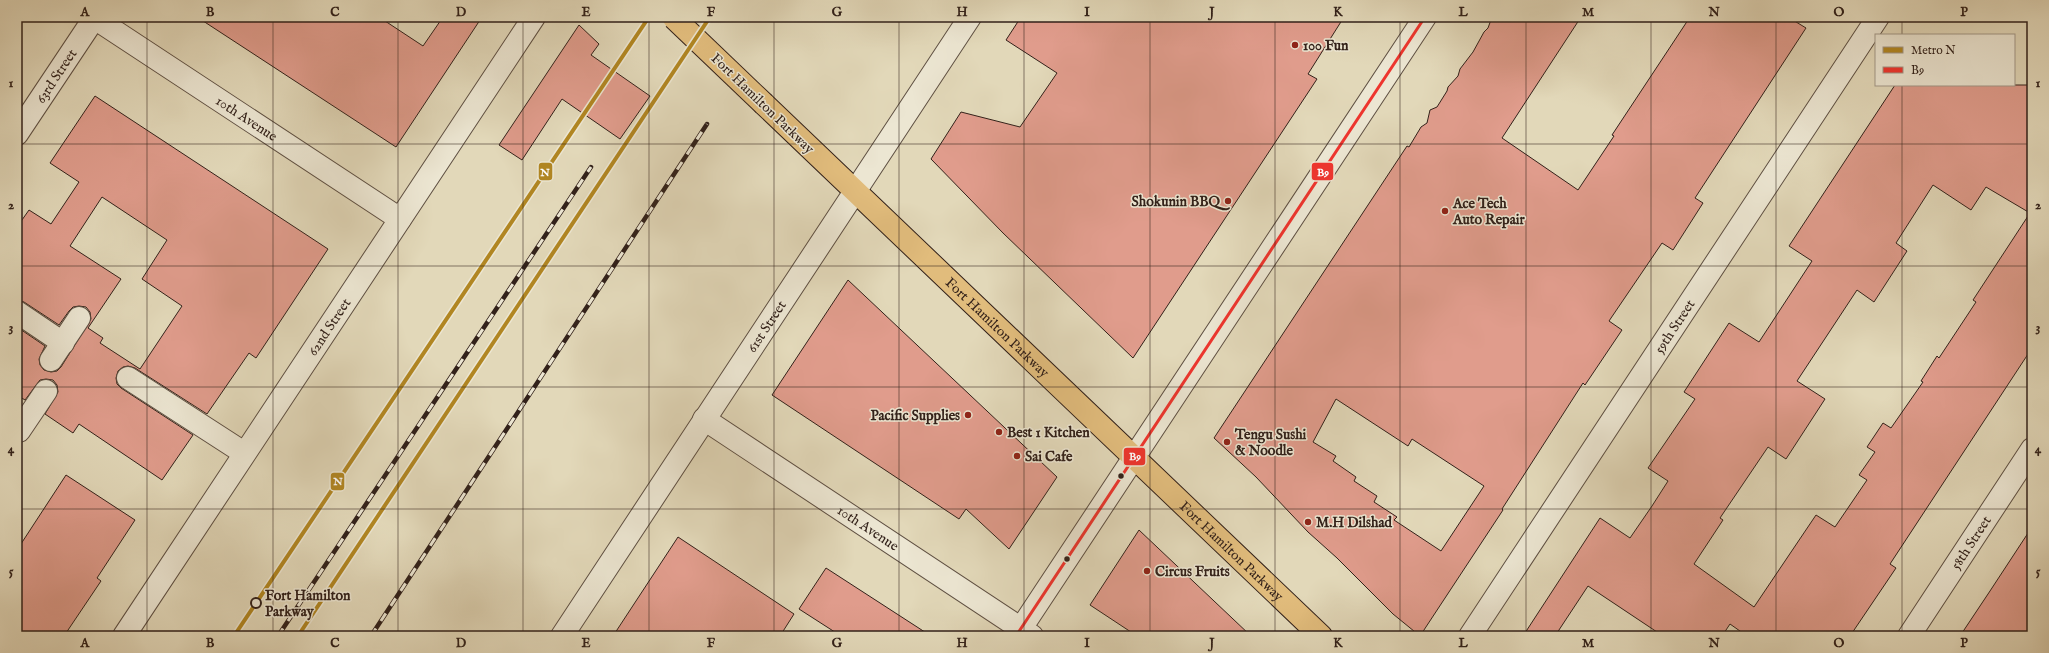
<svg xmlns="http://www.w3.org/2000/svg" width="2049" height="653" viewBox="0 0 2049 653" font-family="'IM FELL English',serif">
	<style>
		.building { fill: #e09c8c; stroke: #32211a; fill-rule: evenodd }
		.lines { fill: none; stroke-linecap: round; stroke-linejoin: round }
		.minor-casing { stroke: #5e4f42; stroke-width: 24 }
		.major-casing { stroke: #32211a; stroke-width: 24 }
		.minor { stroke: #ece6d2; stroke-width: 22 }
		.major { stroke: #e1bc7c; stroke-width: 22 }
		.rail-casing { stroke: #32211a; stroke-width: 4.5 }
		.rail { stroke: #ece6d2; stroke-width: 3; stroke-dasharray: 9; stroke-linecap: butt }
		.major-bridge-casing { stroke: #32211a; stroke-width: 24; stroke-linecap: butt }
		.major-bridge { stroke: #e1bc7c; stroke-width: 22 }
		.bus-1-casing { stroke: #ece6d2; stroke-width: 6 }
		.bus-1 { stroke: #ee352e; stroke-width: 3 }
		.metro-1-casing { stroke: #ece6d2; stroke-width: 7 }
		.metro-1 { stroke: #b18622; stroke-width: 4 }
		.grid { fill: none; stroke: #32211a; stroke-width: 1; stroke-opacity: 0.55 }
		.poi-dot { fill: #8f2418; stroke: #ece6d2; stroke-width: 1.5 }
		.bus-dot { fill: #32211a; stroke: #ece6d2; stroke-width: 1.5 }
		.stop-dot { fill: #ece6d2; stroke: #32211a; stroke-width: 2 }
		.labels { text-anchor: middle; stroke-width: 3; stroke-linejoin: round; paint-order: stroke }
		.poi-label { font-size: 14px; font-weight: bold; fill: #32211a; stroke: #ece6d2; text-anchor: start }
		.street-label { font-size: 14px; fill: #32211a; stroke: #ece6d2 }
		.stop-label { font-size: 14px; font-weight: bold; fill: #32211a; stroke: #ece6d2; text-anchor: start }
		.line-badge { stroke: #ece6d2; stroke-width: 1.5 }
		.badge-label { font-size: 11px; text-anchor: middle; font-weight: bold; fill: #fff }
		.neatline { fill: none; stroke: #32211a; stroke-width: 1.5 }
		.grid-label { font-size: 13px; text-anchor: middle; font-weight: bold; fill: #32211a }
	</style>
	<rect width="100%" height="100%" fill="#e2d8b9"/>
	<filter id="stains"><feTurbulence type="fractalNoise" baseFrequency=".005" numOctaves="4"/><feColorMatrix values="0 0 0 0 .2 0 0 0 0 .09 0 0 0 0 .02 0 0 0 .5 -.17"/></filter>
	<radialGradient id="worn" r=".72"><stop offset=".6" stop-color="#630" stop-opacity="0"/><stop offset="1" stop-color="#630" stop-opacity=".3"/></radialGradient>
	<path class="building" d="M 197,17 L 379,17 L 423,46 L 443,17 L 482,17 L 396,147 Z
		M 1021,17 L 1344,17 L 1308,74 L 1317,79 L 1133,358 L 1003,233 L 931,159 L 961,112 L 1020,127 L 1057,73 L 1006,40 Z
		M 1492,17 L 1581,17 L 1502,138 L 1578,190 L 1614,136 L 1612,135 L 1690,17 L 1788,17 L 1806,28 L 1695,198 L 1703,203 L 1673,250 L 1662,243 L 1609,321 L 1622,330 L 1585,385 L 1583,383 L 1502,509 L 1503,510 L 1420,636 L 1393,614 L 1337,558 L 1308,532 L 1256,477 L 1214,438 L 1407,146 L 1409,147 L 1421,127 L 1427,123 L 1430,110 L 1437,107 L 1447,91 L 1448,87 L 1458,76 L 1460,69 L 1473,52 L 1484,32 L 1488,28 ZM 1336,399 L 1408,446 L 1412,439 L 1484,486 L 1441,551 L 1394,520 L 1397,517 L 1374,502 L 1377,496 L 1354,481 L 1356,477 L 1333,461 L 1336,456 L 1313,442 Z
		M 579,25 L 599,44 L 591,55 L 650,96 L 620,139 L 562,99 L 522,160 L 499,145 Z
		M 1895,85 L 2032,85 L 2032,348 L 1890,564 L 1896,568 L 1850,636 L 1747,636 L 1730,624 L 1722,636 L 1663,636 L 1588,586 L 1555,636 L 1523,636 L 1600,518 L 1630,538 L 1652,506 L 1668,481 L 1648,468 L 1695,399 L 1684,392 L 1729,323 L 1759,342 L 1812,261 L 1789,246 ZM 1933,185 L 1971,210 L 1986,187 L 2030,213 L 1973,300 L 1976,302 L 1939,358 L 1937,356 L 1921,381 L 1923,382 L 1891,428 L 1883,423 L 1867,447 L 1875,452 L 1859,475 L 1867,480 L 1835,527 L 1816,515 L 1754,607 L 1694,564 L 1723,520 L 1720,518 L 1768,447 L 1786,459 L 1825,399 L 1797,381 L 1857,290 L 1874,302 L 1907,251 L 1896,243 Z
		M 95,96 L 328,249 L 256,358 L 249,353 L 207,414 L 135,368 L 128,366 L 123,367 L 118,371 L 116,378 L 117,384 L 121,388 L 193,435 L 162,480 L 79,424 L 73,433 L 45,414 L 58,392 L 57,385 L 53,380 L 46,379 L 40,380 L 25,400 L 17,395 L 17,327 L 45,346 L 39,359 L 40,365 L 44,370 L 51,372 L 57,371 L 61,367 L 91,319 L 90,312 L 86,307 L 79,306 L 73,307 L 69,311 L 59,325 L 24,302 L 17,300 L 17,227 L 29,210 L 51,224 L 79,182 L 50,163 ZM 102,197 L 167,240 L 142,279 L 182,306 L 140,369 L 100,343 L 103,338 L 88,328 L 121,279 L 70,246 Z
		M 848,280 L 1057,477 L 1009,549 L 966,509 L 959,519 L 772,395 Z
		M 66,475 L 135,520 L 97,578 L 101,581 L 64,636 L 17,636 L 17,550 Z
		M 2032,527 L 2032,636 L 1960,636 L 1990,591 Z
		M 1139,530 L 1251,636 L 1137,636 L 1090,605 Z
		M 678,537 L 794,614 L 780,636 L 613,636 Z
		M 826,568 L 931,636 L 841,636 L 799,609 Z"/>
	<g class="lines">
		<defs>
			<g id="minor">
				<path id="s1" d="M 93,17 L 400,219"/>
				<path id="s2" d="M 17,134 L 95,17"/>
				<path d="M 17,312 L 63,343"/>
				<path d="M 51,360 L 79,318"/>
				<path d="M 128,378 L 244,453"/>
				<path id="s3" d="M 704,419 L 1032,636"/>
				<path d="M 17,430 L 19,431 L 46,391"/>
				<path id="s4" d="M 124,636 L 534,17"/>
				<path id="s5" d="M 562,636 L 970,17"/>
				<path d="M 1016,636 L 1425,17"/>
				<path id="s6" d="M 1470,636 L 1878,17"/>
				<path id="s7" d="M 1909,636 L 2032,449"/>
			</g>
			<g id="major">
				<path id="s8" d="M 764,104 L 1321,636"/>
			</g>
		</defs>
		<use href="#minor" class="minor-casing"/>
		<use href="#major" class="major-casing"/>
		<use href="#minor" class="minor"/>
		<use href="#major" class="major"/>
		<defs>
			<path id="rail" d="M 278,636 L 591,167
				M 371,636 L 707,124"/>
		</defs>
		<use href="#rail" class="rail-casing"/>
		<use href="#rail" class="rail"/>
		<defs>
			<path id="major-bridge" d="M 674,18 L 764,104"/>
		</defs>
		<use href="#major-bridge" class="major-bridge-casing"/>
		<use href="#major-bridge" class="major-bridge"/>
		<defs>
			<path id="bus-1" d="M 1016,636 L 1425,17"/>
		</defs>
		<use href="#bus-1" class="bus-1-casing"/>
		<use href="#bus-1" class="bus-1"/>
		<defs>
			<path id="metro-1" d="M 234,636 L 649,17
				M 298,636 L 710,17"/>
		</defs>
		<use href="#metro-1" class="metro-1-casing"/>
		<use href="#metro-1" class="metro-1"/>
	</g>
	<path class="grid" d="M 147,17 L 147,636M 273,17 L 273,636M 398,17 L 398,636M 523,17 L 523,636M 649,17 L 649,636M 774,17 L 774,636M 899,17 L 899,636M 1024,17 L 1024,636M 1150,17 L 1150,636M 1275,17 L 1275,636M 1400,17 L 1400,636M 1526,17 L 1526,636M 1651,17 L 1651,636M 1776,17 L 1776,636M 1902,17 L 1902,35M 1902,85 L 1902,636M 17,144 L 2032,144M 17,266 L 2032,266M 17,387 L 2032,387M 17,509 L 2032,509"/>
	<g class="poi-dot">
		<circle cx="1295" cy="45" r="4"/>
		<circle cx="1228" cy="201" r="4"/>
		<circle cx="1445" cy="211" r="4"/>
		<circle cx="968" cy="415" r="4"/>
		<circle cx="999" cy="432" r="4"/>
		<circle cx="1227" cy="442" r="4"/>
		<circle cx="1017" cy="456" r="4"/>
		<circle cx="1308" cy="522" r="4"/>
		<circle cx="1147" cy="571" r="4"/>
	</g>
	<g class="bus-dot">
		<circle cx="1121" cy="476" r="3.5"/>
		<circle cx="1067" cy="559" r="3.5"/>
	</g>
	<circle class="stop-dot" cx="256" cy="603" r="5"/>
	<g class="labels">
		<g class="poi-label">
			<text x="1303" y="50">100 Fun</text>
			<text x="1220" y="206" text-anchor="end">Shokunin BBQ</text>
			<text x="1453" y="208">Ace Tech<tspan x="1453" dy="16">Auto Repair</tspan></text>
			<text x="960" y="420" text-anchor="end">Pacific Supplies</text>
			<text x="1007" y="437">Best 1 Kitchen</text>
			<text x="1235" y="439">Tengu Sushi<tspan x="1235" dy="16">&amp; Noodle</tspan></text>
			<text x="1025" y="461">Sai Cafe</text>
			<text x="1316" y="527">M.H Dilshad</text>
			<text x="1155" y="576">Circus Fruits</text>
		</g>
		<g class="street-label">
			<text dy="5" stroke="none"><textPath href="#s2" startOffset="70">63rd Street</textPath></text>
			<text transform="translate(763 103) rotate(44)" y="5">Fort Hamilton Parkway</text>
			<text dy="5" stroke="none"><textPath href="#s1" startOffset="184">10th Avenue</textPath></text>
			<text dy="5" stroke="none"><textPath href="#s4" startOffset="371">62nd Street</textPath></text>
			<text dy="5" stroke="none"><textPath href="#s5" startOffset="371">61st Street</textPath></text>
			<text dy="5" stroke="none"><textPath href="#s6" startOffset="371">59th Street</textPath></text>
			<text dy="5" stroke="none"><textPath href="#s8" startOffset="323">Fort Hamilton Parkway</textPath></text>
			<text dy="5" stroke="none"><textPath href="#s3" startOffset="197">10th Avenue</textPath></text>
			<text dy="5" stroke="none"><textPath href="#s7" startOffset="112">58th Street</textPath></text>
			<text dy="5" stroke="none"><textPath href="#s8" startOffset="647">Fort Hamilton Parkway</textPath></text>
		</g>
		<g class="stop-label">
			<text x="265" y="600">Fort Hamilton<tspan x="265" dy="16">Parkway</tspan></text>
		</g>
	</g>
	<g class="line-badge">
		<rect x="538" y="162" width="15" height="19" rx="4" fill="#b18622"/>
		<rect x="1311" y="162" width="23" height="19" rx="4" fill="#ee352e"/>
		<rect x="1123" y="447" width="23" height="19" rx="4" fill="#ee352e"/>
		<rect x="330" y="472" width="15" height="19" rx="4" fill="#b18622"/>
	</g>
	<g class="badge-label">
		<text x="545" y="176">N</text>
		<text x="1323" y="176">B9</text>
		<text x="1135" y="460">B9</text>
		<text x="338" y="485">N</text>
	</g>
	<rect width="2049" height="653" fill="none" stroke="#e2d8b9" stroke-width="44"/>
	<rect x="1875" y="34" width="140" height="52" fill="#ece6d2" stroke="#a29788"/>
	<rect x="1883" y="47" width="20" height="6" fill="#b18622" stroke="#a29788"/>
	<text x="1911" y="54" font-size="12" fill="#32211a">Metro N</text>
	<rect x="1883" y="67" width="20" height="6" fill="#ee352e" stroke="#a29788"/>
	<text x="1911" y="74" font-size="12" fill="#32211a">B9</text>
	<rect x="22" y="22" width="2005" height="609" class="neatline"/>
	<g class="grid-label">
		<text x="85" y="16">A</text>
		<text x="210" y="16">B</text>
		<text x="335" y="16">C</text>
		<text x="461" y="16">D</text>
		<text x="586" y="16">E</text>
		<text x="711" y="16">F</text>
		<text x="837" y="16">G</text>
		<text x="962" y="16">H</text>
		<text x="1087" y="16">I</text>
		<text x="1212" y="16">J</text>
		<text x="1338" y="16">K</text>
		<text x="1463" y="16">L</text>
		<text x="1588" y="16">M</text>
		<text x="1714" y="16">N</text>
		<text x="1839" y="16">O</text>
		<text x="1964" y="16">P</text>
		<text x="11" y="87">1</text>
		<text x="2038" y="87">1</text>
		<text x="11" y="209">2</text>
		<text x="2038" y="209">2</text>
		<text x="11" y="331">3</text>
		<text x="2038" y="331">3</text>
		<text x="11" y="453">4</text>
		<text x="2038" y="453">4</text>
		<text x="11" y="575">5</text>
		<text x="2038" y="575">5</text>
		<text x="85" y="647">A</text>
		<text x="210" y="647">B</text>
		<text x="335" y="647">C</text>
		<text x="461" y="647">D</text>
		<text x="586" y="647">E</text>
		<text x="711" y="647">F</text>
		<text x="837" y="647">G</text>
		<text x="962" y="647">H</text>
		<text x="1087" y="647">I</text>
		<text x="1212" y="647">J</text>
		<text x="1338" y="647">K</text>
		<text x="1463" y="647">L</text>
		<text x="1588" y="647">M</text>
		<text x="1714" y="647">N</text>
		<text x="1839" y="647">O</text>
		<text x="1964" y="647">P</text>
	</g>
	<rect width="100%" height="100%" filter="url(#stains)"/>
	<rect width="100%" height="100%" fill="url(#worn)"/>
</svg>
